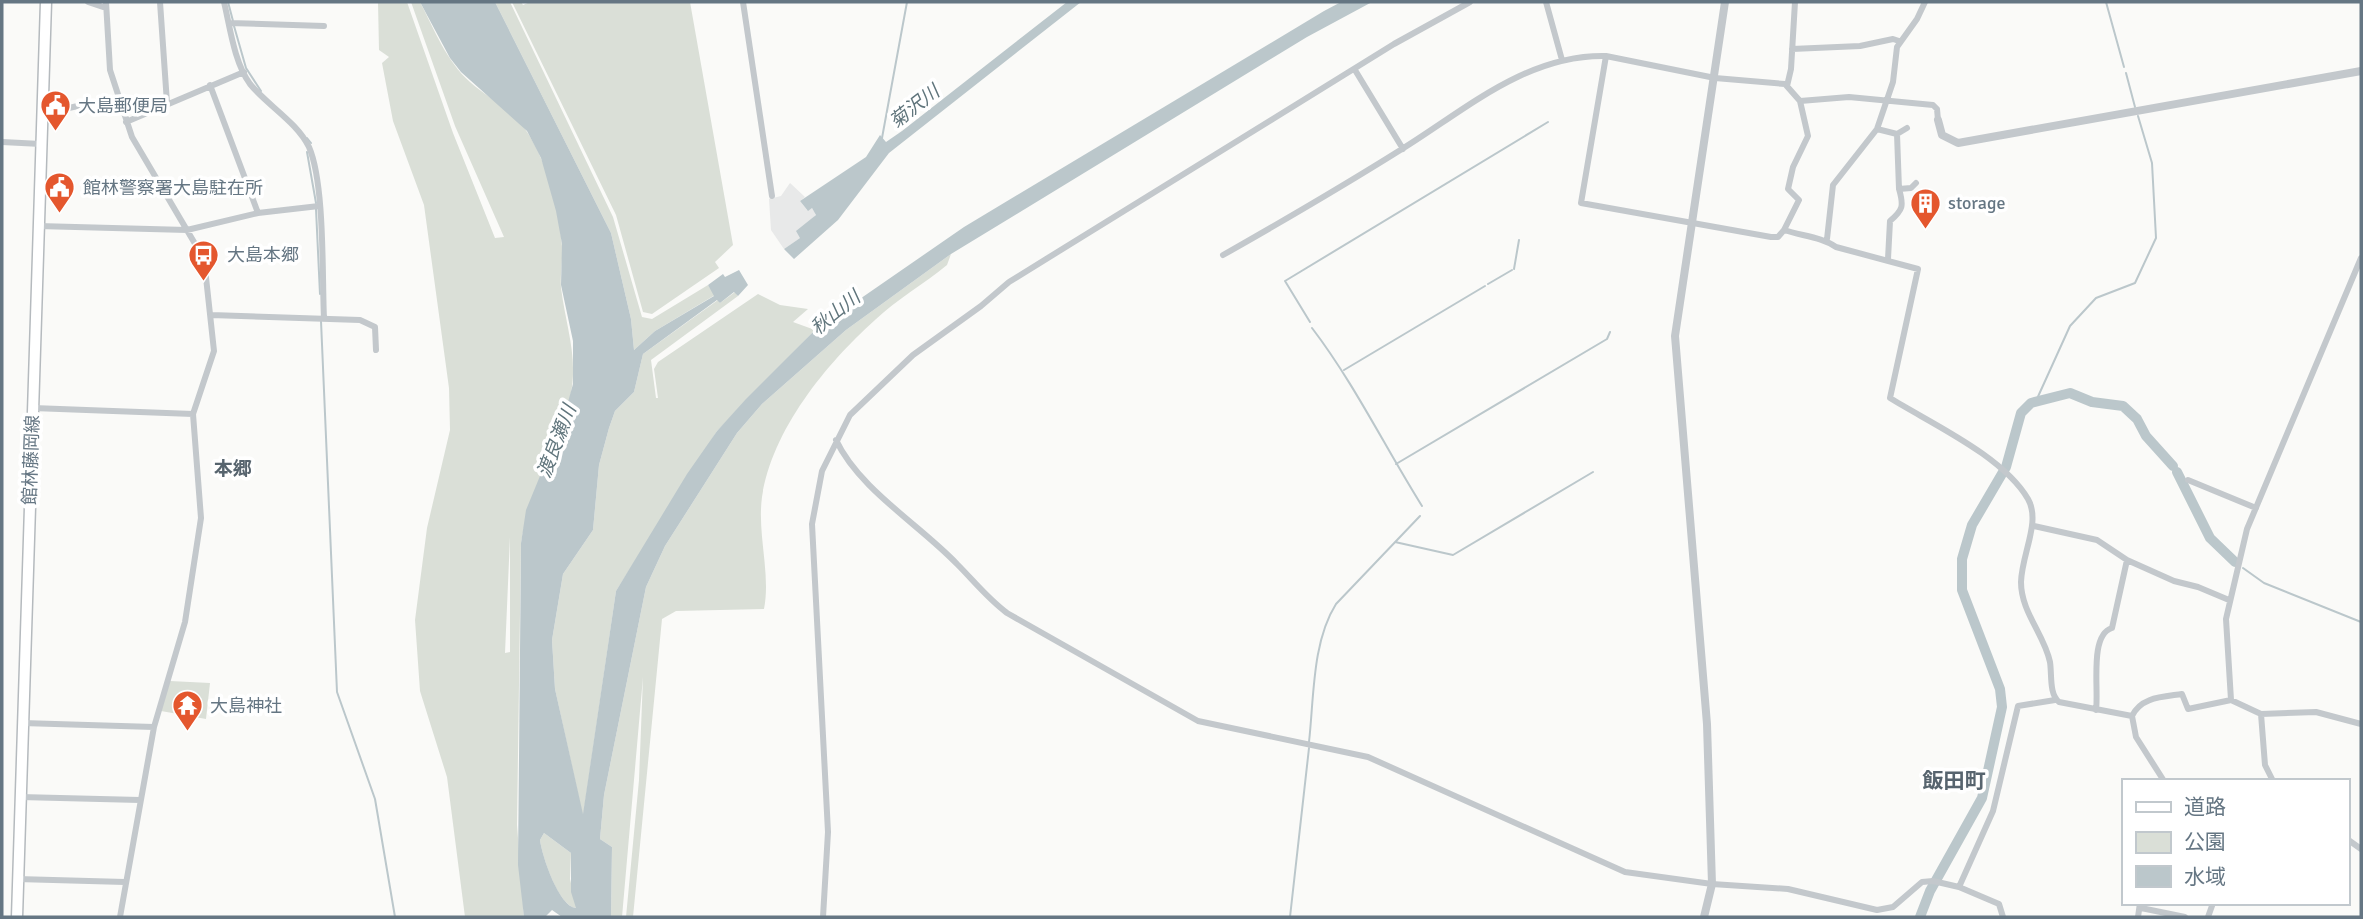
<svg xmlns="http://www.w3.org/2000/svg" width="2363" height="919" viewBox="0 0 2363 919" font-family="Signika,'Noto Sans JP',sans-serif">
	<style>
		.built { fill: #e8e9e9 }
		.green { fill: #dadfd7; fill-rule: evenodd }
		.water { fill: #bbc7cb; fill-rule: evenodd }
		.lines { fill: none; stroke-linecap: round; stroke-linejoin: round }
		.stream { stroke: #bbc7cb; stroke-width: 2 }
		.river { stroke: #bbc7cb; stroke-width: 10 }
		.primary-casing { stroke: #b5babe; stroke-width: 13 }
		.minor { stroke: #c3c8cc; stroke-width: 6 }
		.tertiary { stroke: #c3c8cc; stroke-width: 8 }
		.primary { stroke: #fff; stroke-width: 10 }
		.labels { text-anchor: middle; stroke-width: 7; stroke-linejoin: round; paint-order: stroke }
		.poi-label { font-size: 18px; fill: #657683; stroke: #fff; text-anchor: start }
		.street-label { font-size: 18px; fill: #657683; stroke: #fff }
		.water-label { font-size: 19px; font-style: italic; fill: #60757c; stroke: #fff }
		.neighbourhood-label { font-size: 19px; font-weight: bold; fill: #57646e; stroke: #fff }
		.quarter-label { font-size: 21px; font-weight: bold; fill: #57646e; stroke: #fff }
	</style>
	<rect width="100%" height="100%" fill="#fafaf8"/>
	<path class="built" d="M 790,183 L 805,197 L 800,201 L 807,210 L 812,208 L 816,214 L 800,238 L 784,249 L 771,230 L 769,199 L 781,196 Z"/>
	<path class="green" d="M 378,2 L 407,2 L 453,133 L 495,238 L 504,237 L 455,126 L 411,2 L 420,2 C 434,29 447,62 470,82 C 489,99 516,112 529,135 C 548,166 559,209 562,246 C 563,260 560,274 561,288 C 566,327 579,359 570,398 C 558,449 529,490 521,543 L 517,825 L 524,917 L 465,917 L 447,777 L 420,691 L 415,620 L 427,528 L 450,430 L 449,388 L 424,205 L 393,121 L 382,63 L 389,57 L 379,50 ZM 510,537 L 510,652 L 505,653 Z
		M 495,2 L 510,2 L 613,217 L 642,317 L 652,319 L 708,285 L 715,295 L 655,331 L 634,350 L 631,319 L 611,233 Z
		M 512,2 L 521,2 L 523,5 L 530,2 L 690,2 L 733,245 L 715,262 L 719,268 L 652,314 L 643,312 L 616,215 Z
		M 951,254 L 947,265 C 924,284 897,299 875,320 C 826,364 772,430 762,497 C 757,534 771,574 764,609 L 676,611 L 662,619 L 633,917 L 626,917 L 639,780 L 643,677 L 622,917 L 611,917 L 612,847 L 600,839 L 604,795 L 646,587 L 665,546 L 737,433 L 762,404 L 846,330 Z
		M 735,292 L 738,296 L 651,360 L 656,398 L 658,398 L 654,369 L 658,362 L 758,294 L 780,305 L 808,309 L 793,322 L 815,330 L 717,431 L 616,591 L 583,817 L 555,689 L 552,640 L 563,574 L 593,530 L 599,465 L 609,428 L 615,411 L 634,392 L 643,354 L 718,300 L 720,303 Z
		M 170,681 L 210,683 L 206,719 L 161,711 Z
		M 544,833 L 571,853 L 570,879 L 577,908 C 559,908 542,856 540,840 Z"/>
	<path class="water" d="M 420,2 L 495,2 L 611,233 L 631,319 L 634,350 L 655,331 L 714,296 L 708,285 L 723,274 L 725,277 L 739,270 L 748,285 L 738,296 L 734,292 L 720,303 L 717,300 L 643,354 L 634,392 L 615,411 L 609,428 L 599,465 L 593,530 L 563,574 L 552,640 L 555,689 L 583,814 L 616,591 L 687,474 L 717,431 L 746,399 L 815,330 L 964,227 L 1324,11 L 1341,2 L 1372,2 L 1307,37 L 951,254 L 846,330 L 762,404 L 737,433 L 665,546 L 646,587 L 604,795 L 600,839 L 612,847 L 611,917 L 562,917 L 552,910 L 545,917 L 524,917 L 518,865 L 521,543 L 526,510 L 563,420 L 573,384 L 573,341 L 561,285 L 562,244 L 556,211 L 541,158 L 527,131 L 461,72 L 450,58 ZM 544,833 L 571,853 L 571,892 L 576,908 C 559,907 542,856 540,840 Z
		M 1067,2 L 1081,2 L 889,153 L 838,220 L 794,259 L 784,249 L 800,238 L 796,231 L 816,215 L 812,208 L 808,211 L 800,201 L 866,157 L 880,135 L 886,142 L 902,131 Z"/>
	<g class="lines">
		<path class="stream" d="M 228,2 L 233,21
			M 2106,2 L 2124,67
			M 234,26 L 246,68 L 261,91
			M 2126,73 L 2135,107
			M 307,138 L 311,143
			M 882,138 L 907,2
			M 307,152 L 316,203
			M 316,209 L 320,294
			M 1514,269 L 1519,240
			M 1488,284 L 1512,270
			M 321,321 L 337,692 L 375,799 L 395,917
			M 1310,322 L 1285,281 L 1548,122
			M 1312,328 C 1354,383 1385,447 1422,506
			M 1344,370 L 1485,286
			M 2036,401 L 2070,326 L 2096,298 L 2135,283 L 2156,238 L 2152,163 L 2138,116
			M 1396,464 L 1607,339 L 1610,332
			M 1395,542 L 1453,555 L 1593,472
			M 2243,568 L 2264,583 L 2361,622
			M 1309,742 C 1314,698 1312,642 1336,604 L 1420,516
			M 1290,917 L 1309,748"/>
		<path class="river" d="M 2177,472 L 2210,538 L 2235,562
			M 1920,917 L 1930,891 L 1982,798 L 2002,707 L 2000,689 L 1962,590 L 1962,559 L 1972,525 L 2006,467 L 2021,413 L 2031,403 L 2070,393 L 2092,402 L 2123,406 L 2137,419 L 2146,436 L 2173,466"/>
		<defs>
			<path id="primary" d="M 17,917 L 46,2"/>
		</defs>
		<use href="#primary" class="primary-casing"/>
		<path class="minor" d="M 88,2 L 106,8
			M 106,2 L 110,70 L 132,137 L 204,259 L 214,351 L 193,414 L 201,518 L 185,622 L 154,727 L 120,917
			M 160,2 L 167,103
			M 224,2 C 230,27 234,62 250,84 C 267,105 297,122 309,147 C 325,184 322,276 324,319
			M 743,2 L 772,196
			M 1546,2 L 1562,60
			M 229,23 L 324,26
			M 1792,49 L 1860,46 L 1893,39 L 1899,41
			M 1355,70 L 1403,149
			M 210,85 L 258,213
			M 1787,86 L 1791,69 L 1795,2
			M 42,114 L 118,97
			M 1938,120 L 1937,109 L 1933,105 L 1849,97 L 1800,101 L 1785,84 L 1715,78 L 1606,56 L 1581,203 L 1771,237 L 1778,237 L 1784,230 C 1802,236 1822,237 1836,247 L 1918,269 L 1890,398 C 1932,424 2003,456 2028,499 C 2041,522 2022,553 2021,582 C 2021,612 2044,634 2050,662 C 2052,675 2049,694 2059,702 L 2132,716 L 2136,737 L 2164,781
			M 126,122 L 244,72
			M 1877,129 L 1897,134 L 1907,128
			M 1897,134 L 1899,189 L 1911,188 L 1916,183
			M 2,142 L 41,144
			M 38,226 L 187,230 L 258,213 L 319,206
			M 1784,230 L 1799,200 L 1788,189 L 1793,167 L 1808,136 L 1800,101
			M 1827,239 L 1833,185 L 1877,129 L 1893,82 L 1897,47 L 1917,19 L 1925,2
			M 1223,255 C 1283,221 1343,186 1402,149 C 1465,110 1527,54 1606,56
			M 1888,259 L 1890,221 C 1903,210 1904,206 1899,189
			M 211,315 L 360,320 L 375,327 L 376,350
			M 33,408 L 193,414
			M 836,440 C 859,489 920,525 957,564 C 974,581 987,598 1007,613 L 1198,721 L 1368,757 L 1625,872 L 1712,884 L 1788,889 L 1877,910 L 1893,907 L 1922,882 L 1933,881 L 1959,887 L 1999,904 L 2003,917
			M 2188,480 L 2256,508
			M 2034,526 L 2097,540 L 2127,560 L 2174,581 L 2198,587 L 2229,600
			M 2096,710 C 2099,689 2089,635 2112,628 L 2127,560
			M 2261,714 L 2316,712 L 2361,724
			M 2132,716 C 2141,697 2162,697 2182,694 L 2188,709 L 2231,700
			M 22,723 L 154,727
			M 2273,781 L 2265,765 L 2261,714 L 2231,700 L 2226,619 L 2247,529 L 2361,258
			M 20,797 L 140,800
			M 2347,839 L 2361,849
			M 17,879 L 125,882
			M 1959,887 L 1993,811 L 2018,706 L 2055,700
			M 2141,908 L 2185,917
			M 823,917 L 828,832 L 812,524 L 822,471 L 850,415 L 913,355 L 981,306 L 1009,282 L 1394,44 L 1470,2
			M 2138,917 L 2140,903
			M 2208,917 L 2213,903"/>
		<path class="tertiary" d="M 1938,120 L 1942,135 L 1958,143 L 2361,71
			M 1704,917 L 1712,884 L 1707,724 L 1675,336 L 1725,2"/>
		<use href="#primary" class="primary"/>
	</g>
	<defs>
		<symbol id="civic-pin" viewBox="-11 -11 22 30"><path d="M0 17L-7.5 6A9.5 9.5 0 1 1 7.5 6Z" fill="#e4572e" stroke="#fff"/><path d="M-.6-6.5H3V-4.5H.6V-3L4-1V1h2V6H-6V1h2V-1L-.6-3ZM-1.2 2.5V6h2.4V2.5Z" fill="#fff"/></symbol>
		<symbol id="building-pin" viewBox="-11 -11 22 30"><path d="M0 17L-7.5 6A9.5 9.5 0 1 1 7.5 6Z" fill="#e4572e" stroke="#fff"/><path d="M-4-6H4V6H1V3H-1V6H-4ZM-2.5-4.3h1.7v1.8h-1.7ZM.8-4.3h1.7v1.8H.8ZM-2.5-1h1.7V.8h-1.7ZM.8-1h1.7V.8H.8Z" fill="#fff"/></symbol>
		<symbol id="bus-pin" viewBox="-11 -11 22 30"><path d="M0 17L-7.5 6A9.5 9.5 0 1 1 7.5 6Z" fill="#e4572e" stroke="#fff"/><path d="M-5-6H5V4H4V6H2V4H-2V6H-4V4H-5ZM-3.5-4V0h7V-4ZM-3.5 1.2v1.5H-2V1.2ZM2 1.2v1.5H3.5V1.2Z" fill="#fff"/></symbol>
		<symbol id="temple-pin" viewBox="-11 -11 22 30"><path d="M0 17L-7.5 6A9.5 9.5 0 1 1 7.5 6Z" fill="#e4572e" stroke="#fff"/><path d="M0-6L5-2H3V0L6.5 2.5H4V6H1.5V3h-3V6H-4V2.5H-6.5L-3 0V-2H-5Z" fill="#fff"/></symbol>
	</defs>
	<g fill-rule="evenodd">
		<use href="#civic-pin" x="38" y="88" width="35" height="47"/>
		<use href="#civic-pin" x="42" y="170" width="35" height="47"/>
		<use href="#building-pin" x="1908" y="186" width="35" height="47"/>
		<use href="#bus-pin" x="186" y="238" width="35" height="47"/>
		<use href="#temple-pin" x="170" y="688" width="35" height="47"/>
	</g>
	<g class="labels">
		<g class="poi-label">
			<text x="78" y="112">大島郵便局</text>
			<text x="83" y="194">館林警察署大島駐在所</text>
			<text x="1948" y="209">storage</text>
			<text x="227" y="261">大島本郷</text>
			<text x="210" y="712">大島神社</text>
		</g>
		<g class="street-label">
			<text transform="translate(31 460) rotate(-88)" y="6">館林藤岡線</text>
		</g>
		<g class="water-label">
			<text transform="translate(914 106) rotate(-38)" y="7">菊沢川</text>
			<text transform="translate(835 312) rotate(-39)" y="7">秋山川</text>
			<text transform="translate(556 441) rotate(-69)" y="7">渡良瀬川</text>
		</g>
		<g class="neighbourhood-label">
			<text x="233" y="475">本郷</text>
		</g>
		<g class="quarter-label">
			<text x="1954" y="788">飯田町</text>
		</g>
	</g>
	<rect width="2363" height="919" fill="none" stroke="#657683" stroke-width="7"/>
	<rect x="2122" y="779" width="228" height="126" fill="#ffffff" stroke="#c1c8cd" stroke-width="2"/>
	<rect x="2136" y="802" width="35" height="10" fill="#ffffff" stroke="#c1c8cd" stroke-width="2"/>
	<text x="2184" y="814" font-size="21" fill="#657683">道路</text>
	<rect x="2136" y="832" width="35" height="21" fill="#dadfd7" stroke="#c1c8cd" stroke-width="2"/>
	<text x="2184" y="849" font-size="21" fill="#657683">公園</text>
	<rect x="2136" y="866" width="35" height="21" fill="#bbc7cb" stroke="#c1c8cd" stroke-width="2"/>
	<text x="2184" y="884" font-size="21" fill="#657683">水域</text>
</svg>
